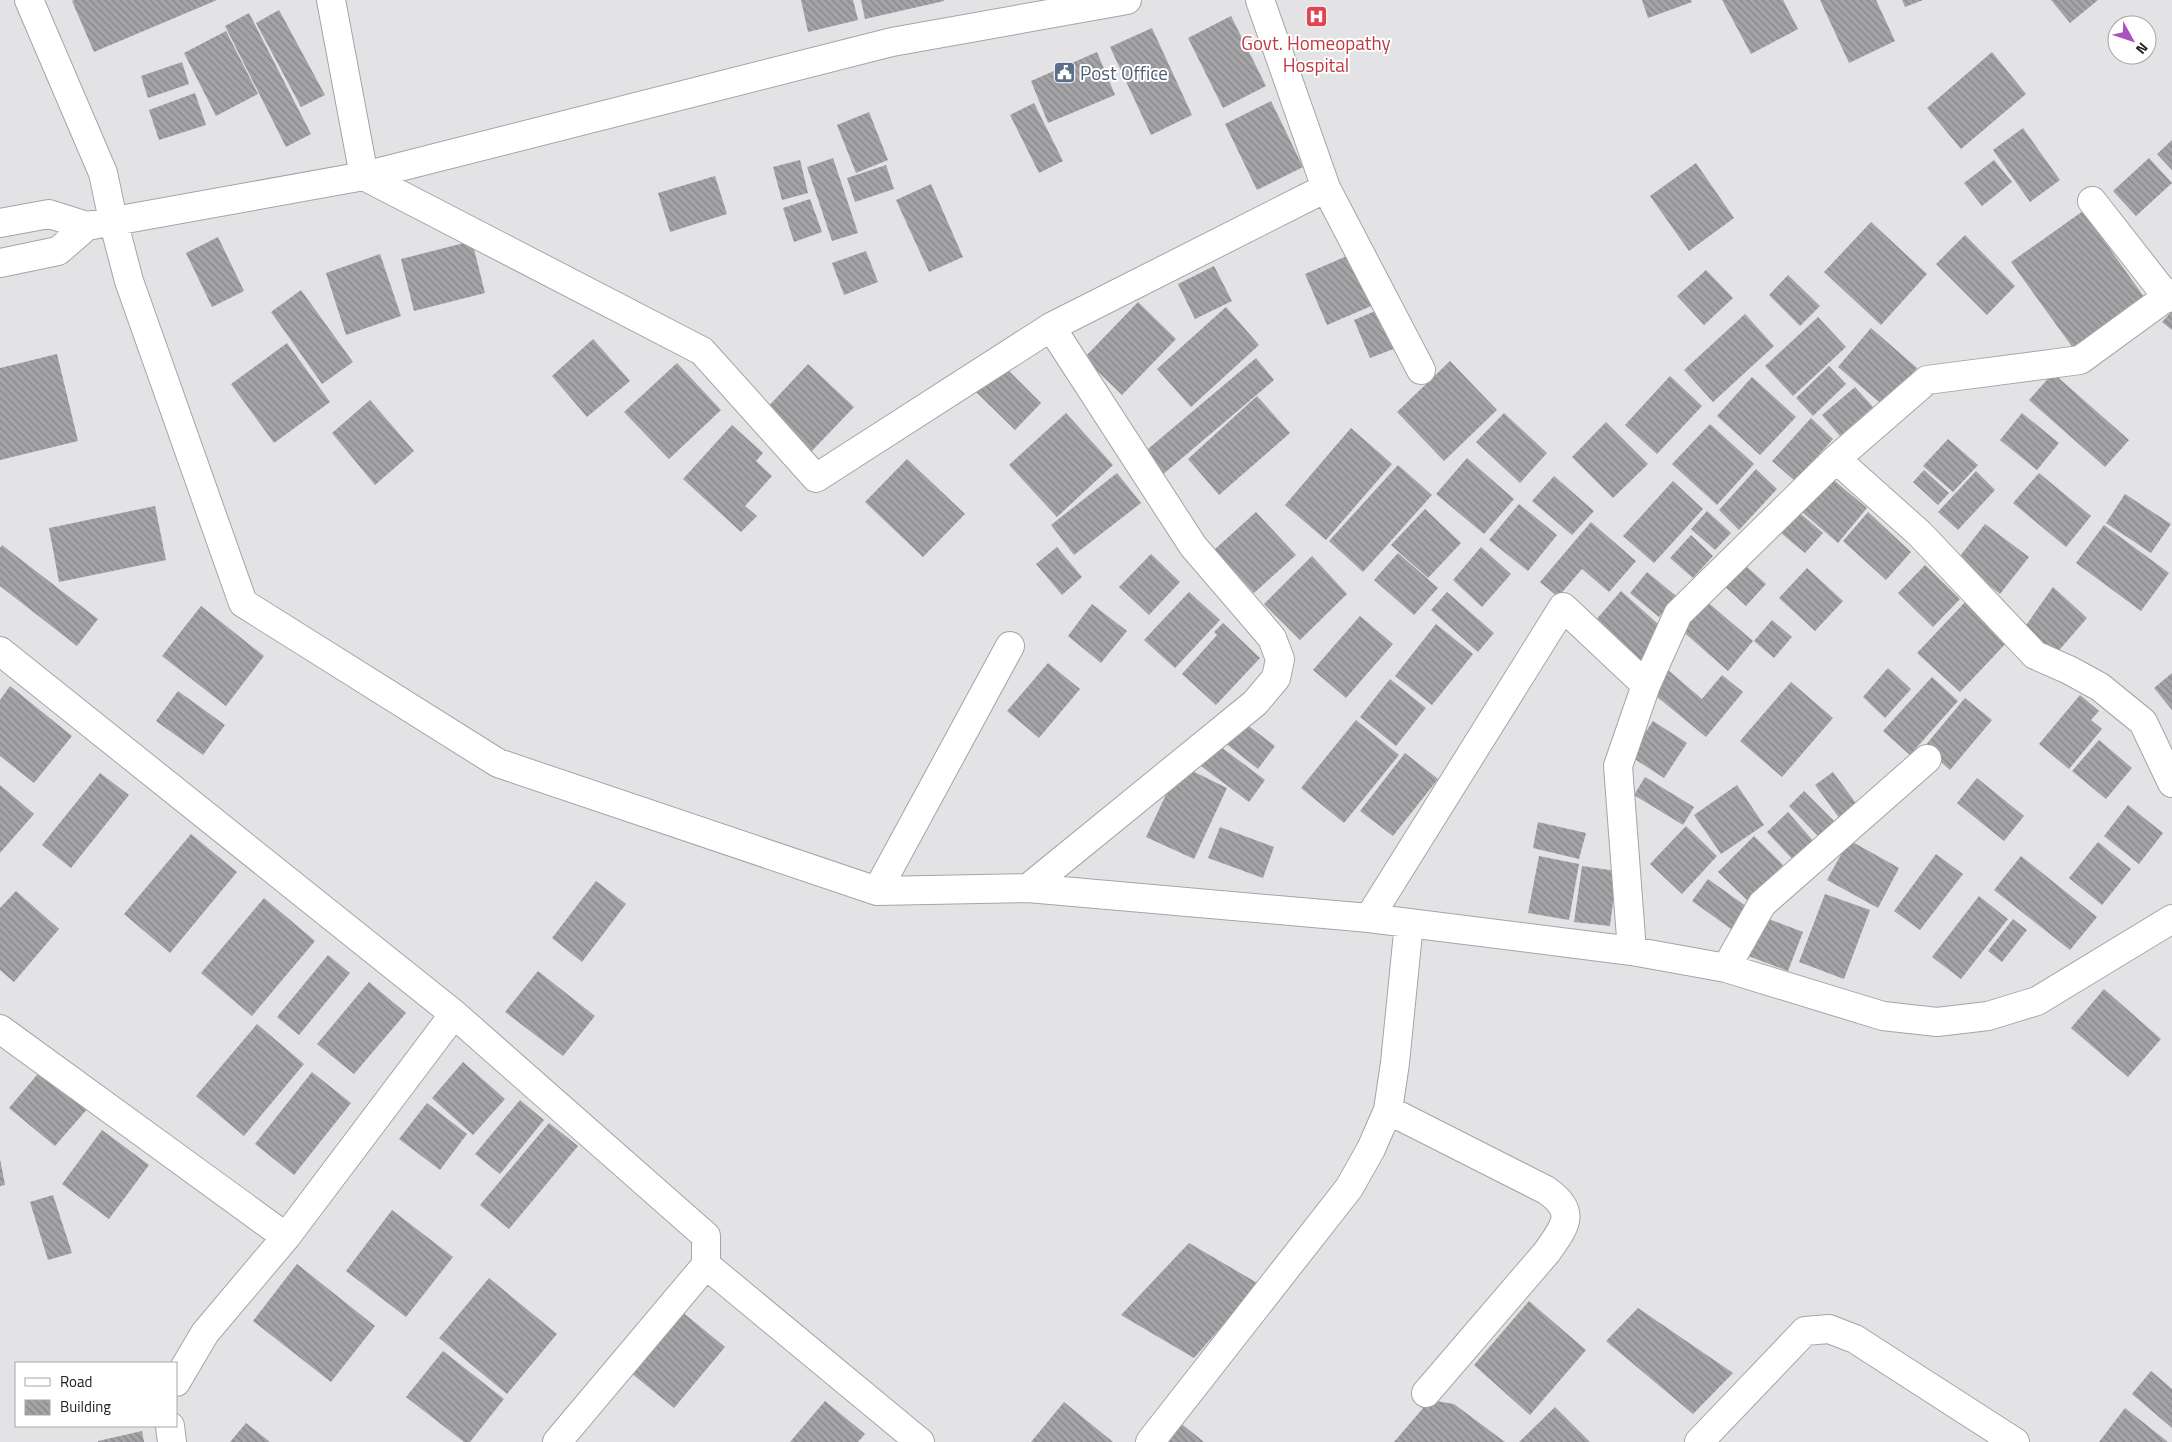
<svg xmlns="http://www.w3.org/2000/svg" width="2172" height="1442" viewBox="0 0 2172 1442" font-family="'Titillium Web',sans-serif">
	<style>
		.building { fill: url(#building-back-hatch) }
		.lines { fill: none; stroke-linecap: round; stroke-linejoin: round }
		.minor-casing { stroke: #a4a5a7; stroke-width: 30 }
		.minor { stroke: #fff; stroke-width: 28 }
		.labels { text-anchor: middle; stroke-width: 4; stroke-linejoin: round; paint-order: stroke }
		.health-label { font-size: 19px; fill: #be3a42; stroke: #fff }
		.service-label { font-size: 19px; fill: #4e5e75; stroke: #fff; text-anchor: start }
	</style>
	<defs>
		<pattern id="building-back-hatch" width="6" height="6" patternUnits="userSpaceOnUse" patternTransform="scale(1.25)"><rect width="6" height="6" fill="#a4a4a7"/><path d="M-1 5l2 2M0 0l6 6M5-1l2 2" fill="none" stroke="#858588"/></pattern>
	</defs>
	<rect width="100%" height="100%" fill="#e3e3e6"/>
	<path class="building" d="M 74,0 L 217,0 L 94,52 L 72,1 Z
		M 801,0 L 853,0 L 858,20 L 808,32 Z
		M 861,0 L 944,0 L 944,1 L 865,19 Z
		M 1642,0 L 1691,0 L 1692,2 L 1648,18 Z
		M 1722,0 L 1783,0 L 1798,29 L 1751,54 Z
		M 1820,0 L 1876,0 L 1895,41 L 1849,63 Z
		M 1902,0 L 1923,0 L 1905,7 Z
		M 2051,0 L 2098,0 L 2070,23 Z
		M 279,10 L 325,95 L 301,107 L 256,23 Z
		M 249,13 L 311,134 L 286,147 L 225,26 Z
		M 1231,16 L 1266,86 L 1223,108 L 1188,38 Z
		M 1152,28 L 1192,115 L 1151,135 L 1110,47 Z
		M 226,31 L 258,94 L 216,116 L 184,53 Z
		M 1097,52 L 1115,95 L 1048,123 L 1031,81 Z
		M 1992,52 L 2026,94 L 1961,149 L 1927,108 Z
		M 182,62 L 189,84 L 148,98 L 141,76 Z
		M 195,93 L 206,125 L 159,140 L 149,110 Z
		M 1271,101 L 1303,167 L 1257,190 L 1225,124 Z
		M 1034,103 L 1063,161 L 1039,173 L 1010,115 Z
		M 869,112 L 888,160 L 856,173 L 837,125 Z
		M 2023,128 L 2060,180 L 2030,202 L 1993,150 Z
		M 2172,140 L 2172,170 L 2157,154 Z
		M 833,158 L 858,233 L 832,241 L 807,167 Z
		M 2149,158 L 2172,183 L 2136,216 L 2113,191 Z
		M 800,160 L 808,193 L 782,200 L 773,167 Z
		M 1994,160 L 2012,182 L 1982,206 L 1964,183 Z
		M 1696,163 L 1734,218 L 1689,251 L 1650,196 Z
		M 886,165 L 894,189 L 855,202 L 847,178 Z
		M 715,176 L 727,214 L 670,232 L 658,193 Z
		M 931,184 L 963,257 L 929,272 L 896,200 Z
		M 810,199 L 822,232 L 794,242 L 783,208 Z
		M 2083,211 L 2144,297 L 2073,348 L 2011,262 Z
		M 1871,222 L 1927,274 L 1881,325 L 1824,272 Z
		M 1965,235 L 2015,286 L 1987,315 L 1936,264 Z
		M 218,237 L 244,291 L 212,307 L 186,253 Z
		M 472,241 L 485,293 L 414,311 L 401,259 Z
		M 866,251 L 878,282 L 844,295 L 832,263 Z
		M 1354,253 L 1376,304 L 1327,325 L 1305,274 Z
		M 380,254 L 401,316 L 346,335 L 326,273 Z
		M 1214,266 L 1232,301 L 1195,319 L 1178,284 Z
		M 1706,270 L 1733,298 L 1704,325 L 1677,296 Z
		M 1788,275 L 1820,306 L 1800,326 L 1769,295 Z
		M 301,290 L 353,362 L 322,384 L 271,312 Z
		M 1138,302 L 1176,339 L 1122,395 L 1084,358 Z
		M 1226,307 L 1259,345 L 1191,407 L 1157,369 Z
		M 1380,309 L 1396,348 L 1370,358 L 1354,320 Z
		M 2172,311 L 2172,330 L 2162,322 Z
		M 1745,314 L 1774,346 L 1713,402 L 1684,370 Z
		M 1818,317 L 1846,347 L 1793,396 L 1765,366 Z
		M 1871,328 L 1917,368 L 1884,406 L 1838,367 Z
		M 593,339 L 630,381 L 587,417 L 552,376 Z
		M 287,343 L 330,402 L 274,443 L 231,384 Z
		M 57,354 L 78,441 L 0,460 L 0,368 Z
		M 1256,358 L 1274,380 L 1161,476 L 1142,454 Z
		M 1450,361 L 1497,410 L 1444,461 L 1397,412 Z
		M 677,363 L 721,410 L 669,459 L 624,412 Z
		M 1001,363 L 1041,403 L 1015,430 L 974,390 Z
		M 808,364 L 854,407 L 810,453 L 765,410 Z
		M 1829,366 L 1846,384 L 1813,416 L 1796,398 Z
		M 2053,373 L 2129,440 L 2105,467 L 2029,400 Z
		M 1670,376 L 1702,406 L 1657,454 L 1625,425 Z
		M 1752,377 L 1796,417 L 1760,455 L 1717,416 Z
		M 1855,387 L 1873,407 L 1840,436 L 1822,415 Z
		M 1257,396 L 1290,433 L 1219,495 L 1188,459 Z
		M 370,400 L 414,451 L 375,485 L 332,433 Z
		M 1066,413 L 1113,465 L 1057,517 L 1009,465 Z
		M 1504,413 L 1547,453 L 1520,483 L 1476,442 Z
		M 2022,413 L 2059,443 L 2037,470 L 2000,440 Z
		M 1811,418 L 1833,439 L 1795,481 L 1772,461 Z
		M 1606,422 L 1648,464 L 1613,498 L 1572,457 Z
		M 1710,424 L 1754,464 L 1717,505 L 1672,464 Z
		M 732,425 L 763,453 L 756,461 L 772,476 L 745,506 L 757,516 L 741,532 L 683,479 Z
		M 1351,428 L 1392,464 L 1326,540 L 1285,505 Z
		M 1948,439 L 1978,465 L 1953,492 L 1923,466 Z
		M 1467,458 L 1514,499 L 1484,534 L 1436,494 Z
		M 907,459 L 965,514 L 923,557 L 865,502 Z
		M 1398,465 L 1432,495 L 1363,572 L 1329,541 Z
		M 1756,469 L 1777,489 L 1739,530 L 1719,510 Z
		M 1924,470 L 1949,493 L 1938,505 L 1913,482 Z
		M 1976,471 L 1995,490 L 1958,530 L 1938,512 Z
		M 1824,472 L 1867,508 L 1838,543 L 1795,506 Z
		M 1117,473 L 1141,503 L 1074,555 L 1051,525 Z
		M 2039,473 L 2091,516 L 2066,547 L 2013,503 Z
		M 1554,476 L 1594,511 L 1572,535 L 1532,501 Z
		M 1673,481 L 1703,509 L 1654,563 L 1623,536 Z
		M 2125,494 L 2171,524 L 2151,553 L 2106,523 Z
		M 1519,504 L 1557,535 L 1528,571 L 1489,540 Z
		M 155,506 L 166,560 L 59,582 L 49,528 Z
		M 1793,507 L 1823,533 L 1805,553 L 1775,528 Z
		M 1425,509 L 1461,543 L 1428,578 L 1391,545 Z
		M 1707,511 L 1731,533 L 1715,550 L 1691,529 Z
		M 1256,512 L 1296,555 L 1254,593 L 1214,550 Z
		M 1868,512 L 1911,552 L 1886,580 L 1843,541 Z
		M 1591,522 L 1636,561 L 1609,592 L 1582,569 L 1558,597 L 1540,582 Z
		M 1985,524 L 2029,557 L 2000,594 L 1957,560 Z
		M 2104,525 L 2169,573 L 2141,611 L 2076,563 Z
		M 1691,535 L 1713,556 L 1693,578 L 1670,558 Z
		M 2,545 L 98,619 L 77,646 L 0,586 L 0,548 Z
		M 1057,547 L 1082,577 L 1062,595 L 1036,564 Z
		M 1481,547 L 1511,574 L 1482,607 L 1453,580 Z
		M 1398,553 L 1438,588 L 1414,615 L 1374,580 Z
		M 1151,554 L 1180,582 L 1149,615 L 1119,587 Z
		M 1312,556 L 1347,594 L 1300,640 L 1264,604 Z
		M 1738,559 L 1766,584 L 1746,606 L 1719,581 Z
		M 1925,565 L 1960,599 L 1933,627 L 1898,593 Z
		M 1807,568 L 1843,601 L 1815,631 L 1779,598 Z
		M 1647,572 L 1676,596 L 1659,617 L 1630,593 Z
		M 2053,587 L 2087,618 L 2055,655 L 2022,631 Z
		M 1621,591 L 1666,631 L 1640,660 L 1595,621 Z
		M 1189,592 L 1220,620 L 1175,668 L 1144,640 Z
		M 1447,592 L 1494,633 L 1478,652 L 1431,610 Z
		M 1704,599 L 1753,641 L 1728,671 L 1679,628 Z
		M 1968,599 L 2010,639 L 1960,692 L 1917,653 Z
		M 1092,604 L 1127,631 L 1101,663 L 1068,636 Z
		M 201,606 L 264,656 L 226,706 L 162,656 Z
		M 1360,616 L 1393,644 L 1346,698 L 1313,670 Z
		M 1772,620 L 1792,637 L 1774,658 L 1754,641 Z
		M 1223,623 L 1260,658 L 1216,705 L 1182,674 L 1217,635 L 1214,632 Z
		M 1436,624 L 1473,654 L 1432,705 L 1395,676 Z
		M 1048,663 L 1080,689 L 1039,738 L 1007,711 Z
		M 1888,668 L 1911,689 L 1885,718 L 1863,697 Z
		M 1668,670 L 1702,699 L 1722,675 L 1743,692 L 1706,737 L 1650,691 Z
		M 2172,673 L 2172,710 L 2154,688 Z
		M 1932,677 L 1958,701 L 1910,755 L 1883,731 Z
		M 1390,679 L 1426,708 L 1396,746 L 1360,717 Z
		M 1791,682 L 1833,718 L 1782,777 L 1740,741 Z
		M 10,686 L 72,736 L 34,783 L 0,756 L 0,700 Z
		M 178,691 L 225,725 L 203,755 L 156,721 Z
		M 2080,695 L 2099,711 L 2091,720 L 2102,729 L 2069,769 L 2039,744 Z
		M 1965,698 L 1992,720 L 1950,770 L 1924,747 Z
		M 1356,720 L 1399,755 L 1344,823 L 1301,788 Z
		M 1242,721 L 1275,746 L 1258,769 L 1225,743 Z
		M 1653,721 L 1687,743 L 1664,778 L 1630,756 Z
		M 2099,740 L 2132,768 L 2106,799 L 2072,771 Z
		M 1213,741 L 1265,780 L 1249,802 L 1197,763 Z
		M 1405,753 L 1438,779 L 1393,836 L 1360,811 Z
		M 1180,765 L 1227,788 L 1194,859 L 1146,837 Z
		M 1833,772 L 1858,806 L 1840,819 L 1815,785 Z
		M 100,773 L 129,795 L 71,868 L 42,845 Z
		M 1645,777 L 1694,807 L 1683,825 L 1634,795 Z
		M 1977,778 L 2024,816 L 2004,841 L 1957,803 Z
		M 0,785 L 34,814 L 0,853 Z
		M 1737,785 L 1764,825 L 1721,854 L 1694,815 Z
		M 1804,791 L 1836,823 L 1820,838 L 1789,806 Z
		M 2128,805 L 2163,833 L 2139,864 L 2104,836 Z
		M 1788,812 L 1815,843 L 1795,862 L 1767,832 Z
		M 1538,822 L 1586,833 L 1579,859 L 1533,848 Z
		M 1686,826 L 1717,856 L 1682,894 L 1650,864 Z
		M 1220,827 L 1274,847 L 1263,878 L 1208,858 Z
		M 191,834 L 237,872 L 170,953 L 124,914 Z
		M 1754,836 L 1783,865 L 1748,901 L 1718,872 Z
		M 1849,840 L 1899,868 L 1878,908 L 1827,880 Z
		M 2098,842 L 2131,869 L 2102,905 L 2069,878 Z
		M 1936,854 L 1963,874 L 1920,930 L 1894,911 Z
		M 1539,856 L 1579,864 L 1569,920 L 1528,913 Z
		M 2021,856 L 2097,917 L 2070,950 L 1994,890 Z
		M 1582,866 L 1617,871 L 1610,926 L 1574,922 Z
		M 1708,879 L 1750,909 L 1734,931 L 1692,901 Z
		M 596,881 L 626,904 L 582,962 L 552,938 Z
		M 16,891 L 59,929 L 14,982 L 0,970 L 0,908 Z
		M 1825,894 L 1870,910 L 1844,979 L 1799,962 Z
		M 1979,896 L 2008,919 L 1961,979 L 1932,957 Z
		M 264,898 L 315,941 L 252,1016 L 201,973 Z
		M 1758,915 L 1803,932 L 1788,971 L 1743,954 Z
		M 2013,919 L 2027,930 L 2002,962 L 1988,951 Z
		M 328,955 L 350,973 L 299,1035 L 277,1017 Z
		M 538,971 L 595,1016 L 563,1056 L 505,1012 Z
		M 369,982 L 406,1013 L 354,1074 L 317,1044 Z
		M 2104,989 L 2161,1039 L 2128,1077 L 2071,1028 Z
		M 257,1024 L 304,1064 L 244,1136 L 196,1096 Z
		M 463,1062 L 505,1099 L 473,1135 L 432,1098 Z
		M 42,1069 L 89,1107 L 55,1146 L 9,1108 Z
		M 312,1072 L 351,1103 L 294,1175 L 255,1144 Z
		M 520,1100 L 544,1120 L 500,1174 L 475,1154 Z
		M 427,1103 L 467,1134 L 440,1170 L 399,1139 Z
		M 549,1123 L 578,1146 L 509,1229 L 480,1205 Z
		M 102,1130 L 149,1165 L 109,1219 L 62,1184 Z
		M 0,1159 L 5,1185 L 0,1186 Z
		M 53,1195 L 72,1253 L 48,1260 L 30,1202 Z
		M 392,1210 L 453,1257 L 406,1317 L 346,1271 Z
		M 1189,1243 L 1259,1284 L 1194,1358 L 1121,1315 Z
		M 297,1264 L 375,1326 L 331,1382 L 253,1321 Z
		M 489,1278 L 557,1334 L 507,1394 L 439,1338 Z
		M 1529,1301 L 1586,1350 L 1530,1415 L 1474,1365 Z
		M 1638,1308 L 1733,1373 L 1693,1414 L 1606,1341 Z
		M 681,1311 L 725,1347 L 674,1408 L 630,1372 Z
		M 443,1351 L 504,1399 L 470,1442 L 464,1442 L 406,1397 Z
		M 2151,1371 L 2172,1389 L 2172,1428 L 2132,1394 Z
		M 1430,1400 L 1454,1404 L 1505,1442 L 1394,1442 Z
		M 825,1401 L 865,1434 L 858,1442 L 790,1442 Z
		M 1064,1402 L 1113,1442 L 1031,1442 Z
		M 1555,1407 L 1590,1442 L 1519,1442 Z
		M 2125,1408 L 2168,1442 L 2099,1442 Z
		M 1178,1421 L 1204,1442 L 1162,1442 Z
		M 246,1423 L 270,1442 L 230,1442 Z
		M 142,1431 L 144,1442 L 98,1442 L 98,1441 Z"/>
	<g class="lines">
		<defs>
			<path id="minor" d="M 29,0 L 103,173 L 113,220 L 129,281 L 243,603 L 498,763 L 877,891 L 1028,888 L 1369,918 L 1632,951 L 1726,968 L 1883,1016 L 1937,1022 L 1988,1016 L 2037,1001 L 2172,919
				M 331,0 L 364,176 L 702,351 L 816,478 L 1051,327 L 1326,188 L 1260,0
				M 1326,188 L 1421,370
				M 2092,201 L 2168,298
				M 0,223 L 49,214 L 87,226
				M 0,263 L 58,251 L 87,226 L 364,176 L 892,42 L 1127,0
				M 1836,459 L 1920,534 L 2035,655 L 2069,670 L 2100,687 L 2143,722 L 2172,783
				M 0,651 L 454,1014 L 706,1236 L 706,1265 L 557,1442
				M 1028,888 L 1255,703 L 1276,678 L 1280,659 L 1272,638 L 1193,546 L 1051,327
				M 877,891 L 1010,646
				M 1369,918 L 1563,607 L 1646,685
				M 1632,951 L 1618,766 L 1646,685 L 1678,614 L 1836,459 L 1927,380 L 2080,360 L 2172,293
				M 1726,968 L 1762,904 L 1927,759
				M 0,1029 L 286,1237
				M 1388,1110 L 1546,1190 C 1578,1212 1565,1226 1547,1252 L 1426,1393
				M 706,1265 L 920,1442
				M 176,1382 L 205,1333 L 286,1237 L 454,1014
				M 170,1426 L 172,1442
				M 1150,1442 L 1349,1188 L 1371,1149 L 1388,1110 L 1395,1063 L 1409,923
				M 1699,1442 L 1805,1331 L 1829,1329 L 1855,1339 L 2015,1442"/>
		</defs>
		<use href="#minor" class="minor-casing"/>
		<use href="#minor" class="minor"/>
	</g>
	<defs>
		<symbol id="hospital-square" viewBox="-11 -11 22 22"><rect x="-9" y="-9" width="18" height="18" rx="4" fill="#e0444e" stroke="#fff"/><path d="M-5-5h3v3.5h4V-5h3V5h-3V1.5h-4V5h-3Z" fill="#fff"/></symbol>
		<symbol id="civic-square" viewBox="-11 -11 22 22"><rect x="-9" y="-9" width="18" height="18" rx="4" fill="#5c6f8a" stroke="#fff"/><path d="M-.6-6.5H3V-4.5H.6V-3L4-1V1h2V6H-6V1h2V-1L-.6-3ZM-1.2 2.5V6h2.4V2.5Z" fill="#fff"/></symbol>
	</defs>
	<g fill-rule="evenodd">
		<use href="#hospital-square" x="1304" y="4" width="25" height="25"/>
		<use href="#civic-square" x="1052" y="60" width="25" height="25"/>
	</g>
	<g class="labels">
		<g class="health-label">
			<text x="1316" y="50">Govt. Homeopathy<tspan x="1316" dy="22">Hospital</tspan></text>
		</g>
		<g class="service-label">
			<text x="1080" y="80">Post Office</text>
		</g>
	</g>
	<rect x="15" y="1362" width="162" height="65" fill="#ffffff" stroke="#a7a7a7"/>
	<rect x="25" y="1378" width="25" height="8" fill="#ffffff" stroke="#a7a7a7"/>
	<text x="60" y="1387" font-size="15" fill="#222223">Road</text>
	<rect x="25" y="1400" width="25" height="15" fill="url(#building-back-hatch)" stroke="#a7a7a7"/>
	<text x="60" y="1412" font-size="15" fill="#222223">Building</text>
	<g transform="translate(2132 40) rotate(130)"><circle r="24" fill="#ffffff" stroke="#a7a7a7"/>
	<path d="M0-4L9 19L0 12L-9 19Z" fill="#aa52c0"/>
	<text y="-8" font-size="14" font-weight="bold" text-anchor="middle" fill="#222223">N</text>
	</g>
</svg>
